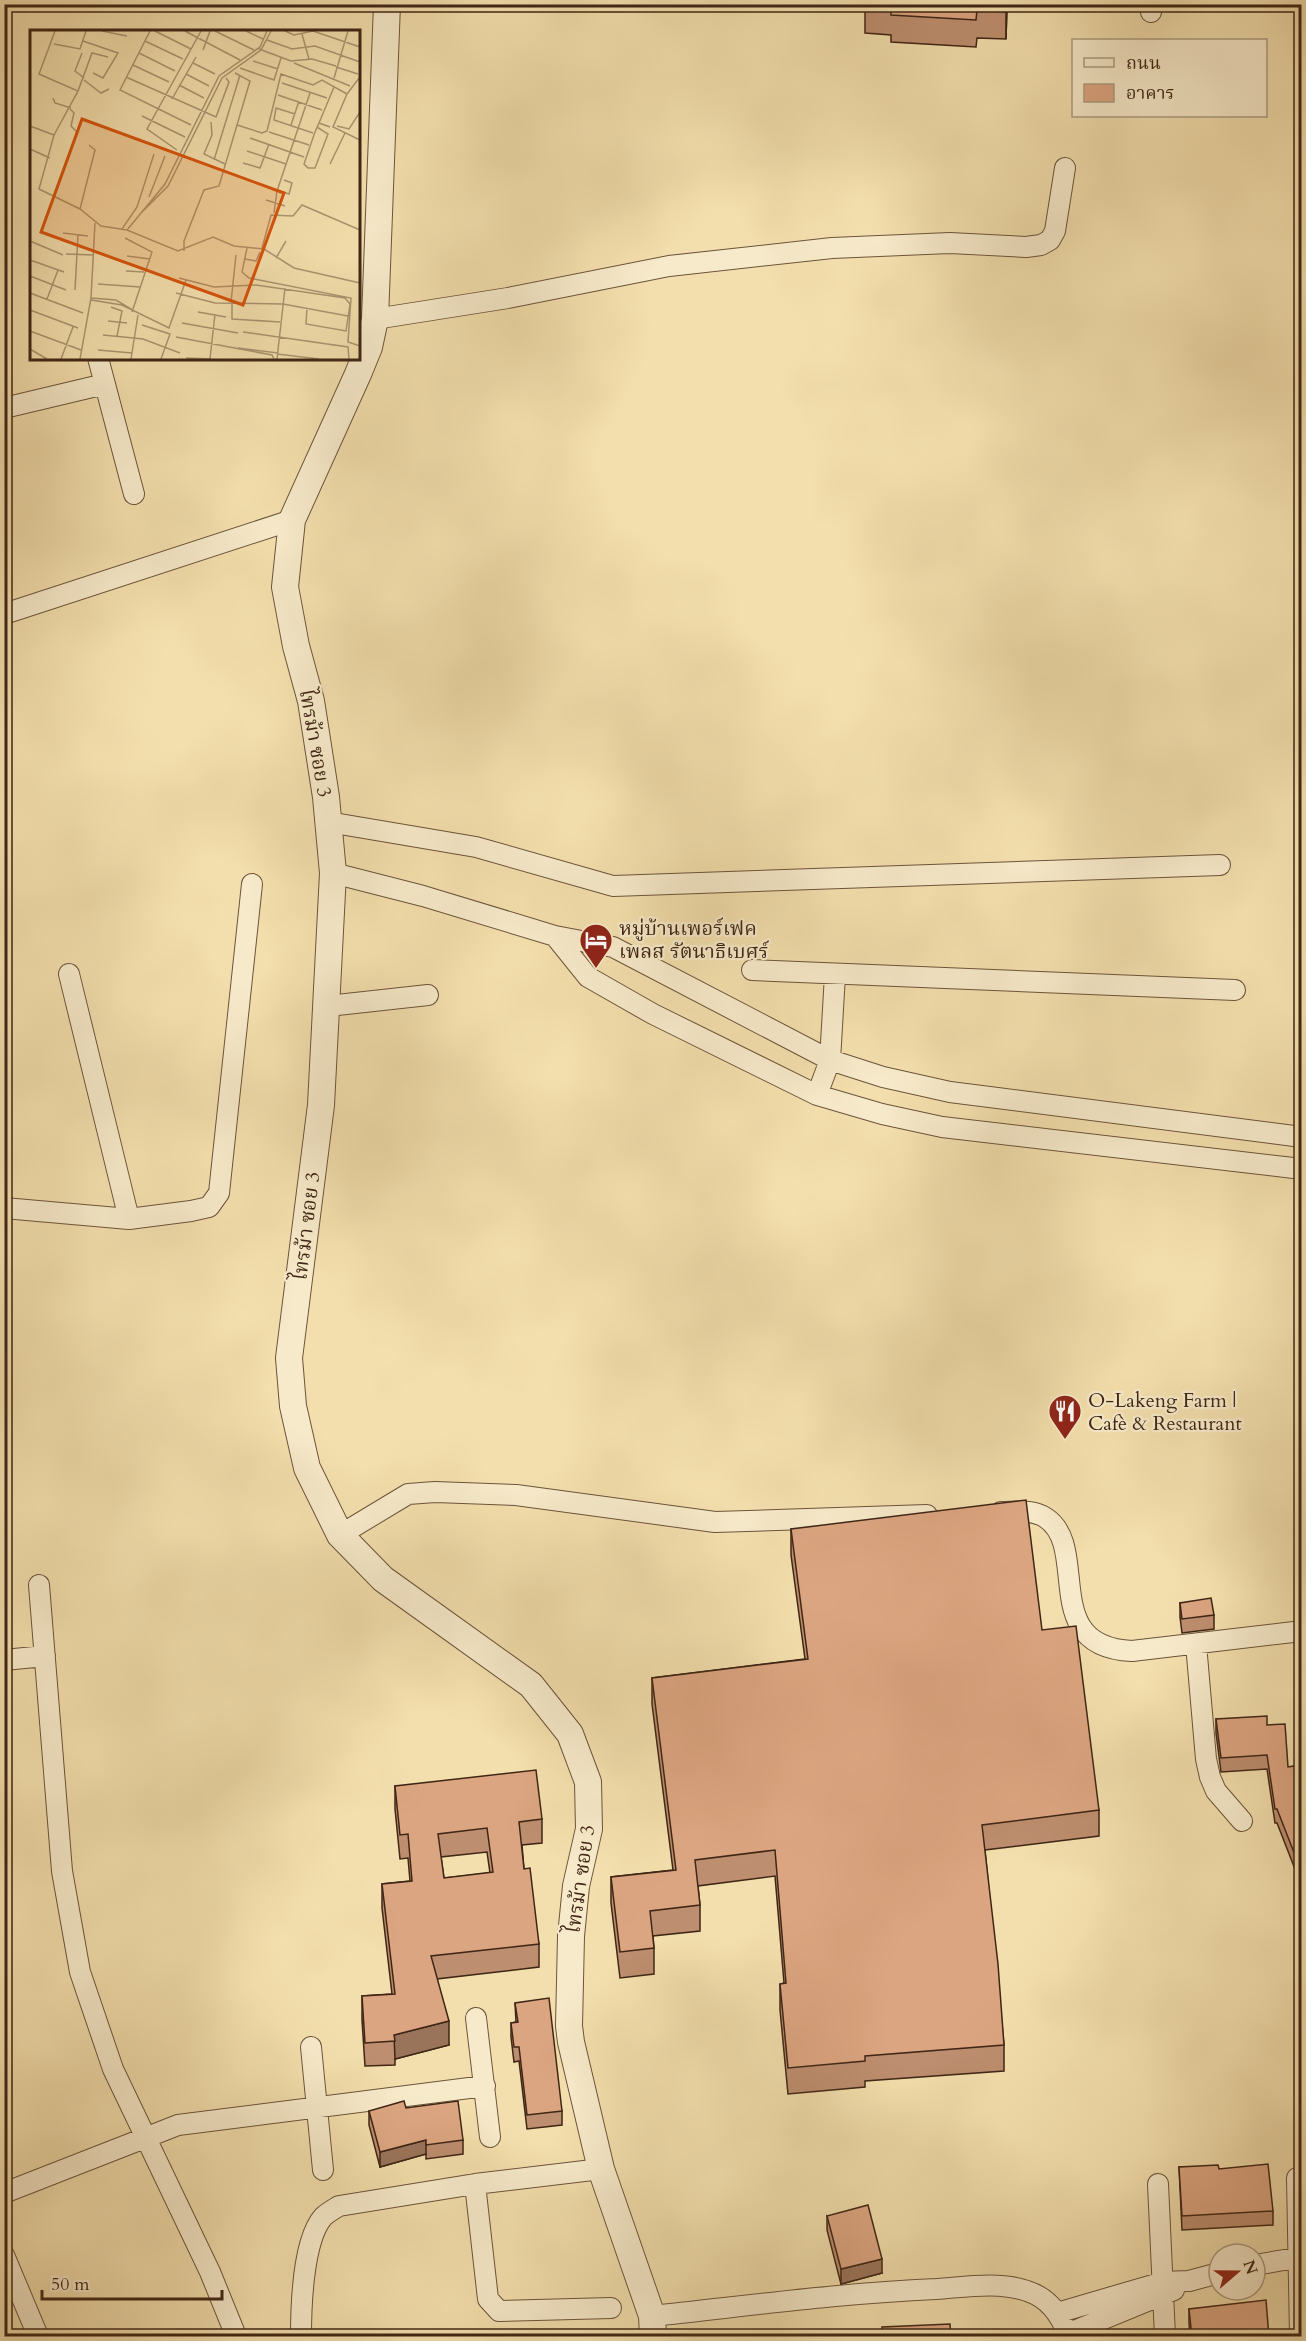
<svg xmlns="http://www.w3.org/2000/svg" width="1306" height="2341" viewBox="0 0 1306 2341" font-family="Cardo,'Noto Serif Thai',serif">
	<style>
		.lines { fill: none; stroke-linecap: round; stroke-linejoin: round }
		.minor-casing { stroke: #6c543b; stroke-width: 22 }
		.tertiary-casing { stroke: #6c543b; stroke-width: 28 }
		.minor { stroke: #f7eaca; stroke-width: 20 }
		.tertiary { stroke: #f7eaca; stroke-width: 26 }
		.wall { fill: #bd8e6f; stroke: #3f2615; stroke-width: 1.5; fill-rule: evenodd }
		.shaded-wall { fill: #9a745a; stroke: #3f2615; stroke-width: 1.5 }
		.building { fill: #dca581; stroke: #3f2615; stroke-width: 1.5; fill-rule: evenodd }
		.labels { text-anchor: middle; stroke-width: 4.5; stroke-linejoin: round; paint-order: stroke }
		.street-label { font-size: 20px; fill: #3f2615; stroke: #f7eaca }
		.poi-label { font-size: 20px; fill: #3f2615; stroke: #f7eaca; text-anchor: start }
		.inset-road { fill: none; stroke: #ab9570; stroke-width: 1.5 }
		.view { fill: #d7540d; fill-opacity: 0.15; stroke: #d7540d; stroke-width: 3 }
		.inset-edge { fill: none; stroke: #3f2615; stroke-width: 3 }
	</style>
	<rect width="100%" height="100%" fill="#f3dfad"/>
	<filter id="stains"><feTurbulence type="fractalNoise" baseFrequency=".00333" numOctaves="4"/><feColorMatrix values="0 0 0 0 .2 0 0 0 0 .09 0 0 0 0 .02 0 0 0 .5 -.17"/></filter>
	<radialGradient id="worn" r=".72"><stop offset=".6" stop-color="#630" stop-opacity="0"/><stop offset="1" stop-color="#630" stop-opacity=".3"/></radialGradient>
	<g class="lines">
		<defs>
			<path id="minor" d="M 1151,12 L 1152,4
				M 375,319 L 508,298 L 669,266 L 832,248 L 950,243 L 1026,247 L 1041,245 L 1050,240 L 1055,231 L 1065,168
				M 98,358 L 134,494
				M 4,408 L 105,384
				M 4,614 L 292,520
				M 328,822 L 476,847 L 613,886 L 1220,865
				M 333,873 L 423,896 L 555,936 L 613,947 L 830,1060 L 883,1077 L 950,1092 L 1302,1137
				M 555,936 L 588,977 L 653,1014 L 817,1095 L 882,1114 L 942,1127 L 1302,1169
				M 752,970 L 1235,990
				M 69,974 L 129,1219
				M 328,1006 L 428,995
				M 817,1095 L 830,1060 L 835,975
				M 4,1208 L 129,1219 L 191,1211 L 209,1207 L 219,1193 L 252,884
				M 1001,1512 C 1016,1512 1033,1509 1046,1518 C 1091,1548 1038,1647 1132,1651 L 1302,1631
				M 340,1535 L 408,1494 L 435,1492 L 516,1495 L 715,1522 L 927,1515
				M 39,1585 L 62,1871 L 80,1972 L 113,2069 L 210,2272 L 236,2336
				M 1196,1644 L 1206,1759 L 1210,1777 L 1216,1791 L 1242,1821
				M 4,1660 L 45,1656
				M 476,2018 L 490,2137
				M 311,2047 L 323,2170
				M 1297,2178 L 1300,2336
				M 475,2184 L 488,2299 L 499,2311 L 611,2308
				M 1158,2184 L 1165,2336
				M 4,2193 L 178,2125 L 485,2086
				M 4,2255 L 38,2336
				M 1255,2265 L 1302,2257
				M 1057,2313 L 1163,2282 L 1189,2281 L 1219,2273
				M 652,2316 C 747,2306 841,2293 936,2289 C 965,2287 999,2281 1027,2291 C 1049,2298 1061,2315 1068,2336
				M 1067,2334 L 1174,2290
				M 301,2336 C 301,2307 303,2240 323,2217 C 327,2213 334,2209 339,2206 L 475,2184 L 601,2169"/>
			<path id="tertiary" d="M 387,4 L 375,319 L 369,347 L 358,374 L 292,520 L 285,587 L 296,646 L 311,701 L 326,797 L 333,873 L 321,1105 L 289,1358 L 293,1406 L 307,1468 L 340,1535 L 383,1579 L 531,1685 L 570,1734 L 588,1782 L 589,1829 L 576,1886 L 571,1936 L 569,2026 L 571,2042 L 601,2169 L 652,2316 L 653,2336"/>
		</defs>
		<use href="#minor" class="minor-casing"/>
		<use href="#tertiary" class="tertiary-casing"/>
		<use href="#minor" class="minor"/>
		<use href="#tertiary" class="tertiary"/>
	</g>
	<path class="wall" d="M 865,4 L 1018,4 L 1018,9 L 1007,8 L 1006,39 L 977,38 L 976,47 L 891,42 L 891,35 L 865,33 Z
		M 791,1529 L 1042,1630 L 1099,1810 L 1099,1836 L 985,1850 L 1004,2045 L 1004,2071 L 865,2081 L 865,2087 L 788,2094 L 780,2010 L 780,1984 L 784,1983 L 775,1876 L 698,1886 L 700,1905 L 700,1931 L 653,1936 L 654,1948 L 654,1974 L 620,1978 L 611,1903 L 611,1877 L 673,1870 L 652,1704 L 652,1678 L 805,1659 L 791,1555 Z
		M 1180,1603 L 1214,1615 L 1214,1629 L 1182,1633 L 1180,1617 Z
		M 1216,1719 L 1267,1725 L 1288,1767 L 1302,1765 L 1302,1887 L 1277,1823 L 1275,1823 L 1267,1769 L 1221,1772 L 1216,1733 Z
		M 395,1786 L 542,1819 L 542,1843 L 522,1845 L 524,1869 L 539,1944 L 539,1967 L 437,1979 L 449,2045 L 395,2059 L 395,2065 L 365,2066 L 362,2020 L 362,1996 L 392,1994 L 382,1908 L 382,1884 L 410,1881 L 408,1858 L 400,1859 L 395,1809 ZM 487,1852 L 490,1873 L 444,1878 L 441,1857 Z
		M 515,2003 L 562,2111 L 562,2125 L 527,2129 L 519,2061 L 514,2062 L 511,2037 L 511,2023 L 516,2022 Z
		M 406,2108 L 463,2140 L 463,2154 L 426,2159 L 426,2154 L 380,2167 L 369,2125 L 369,2111 Z
		M 1179,2167 L 1219,2169 L 1273,2211 L 1273,2225 L 1182,2230 Z
		M 827,2216 L 882,2273 L 841,2284 L 827,2230 Z
		M 1189,2309 L 1269,2337 L 1190,2337 L 1189,2323 Z"/>
	<path class="shaded-wall" d="M 1006,4 L 1007,4 L 1006,39 Z
		M 449,2021 L 449,2045 L 395,2059 L 394,2035 Z
		M 426,2140 L 426,2154 L 380,2167 L 380,2152 Z
		M 882,2259 L 882,2273 L 841,2284 L 841,2269 Z"/>
	<path class="building" d="M 865,4 L 1006,4 L 1006,12 L 977,10 L 976,20 L 891,15 L 891,7 L 865,6 Z
		M 1026,1500 L 1042,1630 L 1076,1626 L 1099,1810 L 982,1825 L 998,1964 L 1004,2045 L 865,2056 L 865,2061 L 788,2068 L 780,1984 L 786,1983 L 775,1850 L 695,1860 L 700,1905 L 650,1911 L 654,1948 L 620,1952 L 611,1877 L 676,1870 L 652,1678 L 808,1659 L 791,1529 Z
		M 1211,1598 L 1214,1615 L 1182,1619 L 1180,1603 Z
		M 1267,1716 L 1267,1725 L 1285,1724 L 1288,1767 L 1302,1765 L 1302,1873 L 1277,1809 L 1275,1809 L 1267,1755 L 1221,1758 L 1216,1719 Z
		M 536,1770 L 542,1819 L 519,1822 L 524,1869 L 530,1868 L 539,1944 L 431,1956 L 449,2021 L 394,2035 L 395,2041 L 365,2043 L 362,1996 L 395,1994 L 382,1884 L 412,1881 L 408,1834 L 400,1835 L 395,1786 ZM 487,1828 L 493,1872 L 444,1878 L 438,1834 Z
		M 549,1998 L 562,2111 L 527,2115 L 519,2047 L 514,2047 L 511,2023 L 518,2022 L 515,2003 Z
		M 404,2101 L 406,2108 L 458,2101 L 463,2140 L 426,2145 L 426,2140 L 380,2152 L 369,2111 Z
		M 1268,2164 L 1273,2211 L 1182,2216 L 1179,2167 L 1218,2165 L 1219,2169 Z
		M 868,2205 L 882,2259 L 841,2269 L 827,2216 Z
		M 1266,2300 L 1269,2337 L 1192,2337 L 1189,2309 Z
		M 950,2324 L 951,2337 L 882,2337 L 882,2327 Z
		M 990,2333 L 1025,2334 L 1025,2337 L 990,2337 Z"/>
	<defs>
		<symbol id="hotel-pin" viewBox="-11 -11 22 30"><path d="M0 17L-7.5 6A9.5 9.5 0 1 1 7.5 6Z" fill="#8f2418" stroke="#f7eaca"/><path d="M-6-4.5h1.5V1H6V5H4.5V3h-9V5H-6ZM-4 0a1.8 1.8 0 1 1 3.6 0ZM.5 0V-2.5h3Q6-2.5 6 0Z" fill="#fff"/></symbol>
		<symbol id="restaurant-pin" viewBox="-11 -11 22 30"><path d="M0 17L-7.5 6A9.5 9.5 0 1 1 7.5 6Z" fill="#8f2418" stroke="#f7eaca"/><path d="M-5-6h1v4h1v-4h1v4h1v-4h1v5L-1.5 .5V6h-2V.5L-5-1ZM5-6V6H3V1.5H1.5Q1.5-4 5-6Z" fill="#fff"/></symbol>
	</defs>
	<g fill-rule="evenodd">
		<use href="#hotel-pin" x="577" y="921" width="38" height="52"/>
		<use href="#restaurant-pin" x="1046" y="1392" width="38" height="52"/>
	</g>
	<g class="labels">
		<g class="street-label">
			<text transform="translate(316 743) rotate(80)" y="7">ไทรม้า ซอย 3</text>
			<text transform="translate(306 1226) rotate(-83)" y="7">ไทรม้า ซอย 3</text>
			<text transform="translate(580 1879) rotate(-82)" y="7">ไทรม้า ซอย 3</text>
		</g>
		<g class="poi-label">
			<text x="619" y="935">หมู่บ้านเพอร์เฟค<tspan x="619" dy="23">เพลส รัตนาธิเบศร์</tspan></text>
			<text x="1088" y="1407">O-Lakeng Farm |<tspan x="1088" dy="23">Cafè &amp; Restaurant</tspan></text>
		</g>
	</g>
	<g transform="translate(30 30)">
		<rect width="330" height="330" fill="#f3dfad"/>
		<path class="inset-road" d="M 72,1 L 97,6M 120,1 L 90,60 L 161,95M 125,1 L 161,19M 155,1 L 210,30M 185,1 L 224,20M 216,1 L 233,9M 255,1 L 264,5 L 283,1 L 330,17M 272,4 L 279,29M 237,10 L 262,19 L 285,16 L 330,32M 53,11 L 88,23 L 73,48 L 63,43M 115,11 L 153,29M 24,14 L 50,19 L 56,1M 229,19 L 261,31 L 282,29 L 306,36M 173,20 L 180,1M 52,23 L 45,41 L 54,48M 109,23 L 145,41M 223,31 L 248,39M 163,33 L 185,44M 264,33 L 320,56M 103,35 L 139,52M 306,37 L 328,44M 210,38 L 244,50 L 251,28M 156,44 L 179,56M 96,47 L 186,87 L 199,52 L 196,48M 330,47 L 317,64 L 303,97 L 330,110M 304,48 L 318,1M 54,50 L 71,63 L 79,59M 252,53 L 297,68M 149,55 L 174,68M 48,61 L 62,23 L 78,27M 248,65 L 292,80M 23,68 L 25,73 L 41,78M 142,69 L 166,27M 40,79 L 44,83 L 41,96 L 48,103M 265,84 L 246,78 L 244,90 L 283,103M 112,86 L 155,107M 181,92 L 182,105 L 174,124 L 195,134M 207,95 L 232,103 L 237,101 L 251,44 L 283,55 L 292,50 L 317,64M 261,95 L 269,71M 0,96 L 24,105M 307,96 L 319,99 L 330,82M 287,97 L 298,104 L 285,138 L 278,138 L 274,134 L 285,102 L 289,93M 300,97 L 289,93 L 304,57M 239,102 L 279,115M 24,105 L 9,159 L 50,179 L 71,196 L 97,200 L 148,221 L 183,207 L 204,216 L 234,219 L 264,238 L 330,253M 24,105 L 48,61 L 9,44 L 25,1M 220,108 L 274,127M 0,119 L 20,128M 147,120 L 117,99 L 171,1M 217,121 L 256,134M 184,130 L 210,45M 213,133 L 230,138 L 239,114M 300,134 L 315,103M 240,158 L 259,164 L 262,153 L 254,150M 119,167 L 135,126M 236,170 L 255,176M 50,179 L 65,120 L 59,115M 111,183 L 138,156 L 192,48 L 231,20 L 241,1M 244,183 L 247,161 L 280,63M 92,199 L 107,177 L 124,124M 97,200 L 135,154 L 189,46 L 230,17 L 237,1M 33,203 L 58,206M 95,208 L 122,222 L 102,282M 0,211 L 33,225M 217,218 L 212,242 L 219,248 L 321,268 L 318,312 L 330,316M 232,218 L 241,185 L 263,186 L 272,175 L 330,200M 154,221 L 154,211 L 174,160 L 189,156 L 220,51 L 205,43M 36,224 L 64,225M 97,226 L 120,229M 246,228 L 256,211M 215,229 L 226,231 L 230,222M 0,230 L 34,242M 96,241 L 114,242M 0,246 L 36,260M 149,248 L 184,257 L 226,255 L 315,268 L 320,274 L 316,301 L 276,294 L 277,278M 68,254 L 110,257M 45,260 L 48,205M 0,263 L 53,283M 146,263 L 185,273 L 253,274 L 318,286M 61,268 L 86,270 L 104,281M 17,269 L 28,240M 61,270 L 92,275 L 139,298 L 156,250M 201,272 L 206,225M 202,272 L 202,289 L 250,292M 81,277 L 92,281 L 87,306M 0,280 L 48,298M 168,282 L 196,287M 78,291 L 97,293M 152,293 L 208,303M 112,295 L 140,304 L 131,329M 0,301 L 51,320M 213,302 L 318,317 L 319,329M 73,305 L 113,309 L 150,323M 146,307 L 242,325 L 244,329M 208,318 L 248,323M 0,319 L 17,329M 68,320 L 102,323M 247,324 L 289,329M 156,328 L 181,329M 31,329 L 43,297M 50,329 L 61,268 L 65,193M 101,329 L 108,285M 180,329 L 185,284M 247,329 L 255,258"/>
		<path class="view" d="M 52,89 L 254,163 L 213,275 L 11,202 Z"/>
		<rect width="330" height="330" class="inset-edge"/>
	</g>
	<rect width="1306" height="2341" fill="none" stroke="#f3dfad" stroke-width="24"/>
	<rect x="6" y="6" width="1294" height="2329" fill="none" stroke="#3f2615" stroke-width="3"/>
	<rect x="12" y="12" width="1282" height="2317" fill="none" stroke="#3f2615" stroke-width="1.5"/>
	<rect x="1072" y="39" width="195" height="78" fill="#f7eaca" stroke="#ad9c82" stroke-width="1.5"/>
	<rect x="1084" y="58" width="30" height="9" fill="#f7eaca" stroke="#ad9c82" stroke-width="1.5"/>
	<text x="1126" y="69" font-size="18" fill="#3f2615">ถนน</text>
	<rect x="1084" y="84" width="30" height="18" fill="#dca581" stroke="#ad9c82" stroke-width="1.5"/>
	<text x="1126" y="99" font-size="18" fill="#3f2615">อาคาร</text>
	<g transform="translate(1237 2272) rotate(70)"><circle r="28" fill="#f7eaca" stroke="#ad9c82" stroke-width="1.5"/>
	<path d="M0-4.5L10 22L0 15L-10 22Z" fill="#8f2418"/>
	<text y="-9" font-size="16" font-weight="bold" text-anchor="middle" fill="#3f2615">N</text>
	</g>
	<path d="M42 2290v9h180v-9" fill="none" stroke="#3f2615" stroke-width="3"/>
	<text x="51" y="2290" font-size="18" fill="#3f2615" stroke="#f7eaca" stroke-width="4.5" paint-order="stroke">50 m</text>
	<rect width="100%" height="100%" filter="url(#stains)"/>
	<rect width="100%" height="100%" fill="url(#worn)"/>
</svg>
